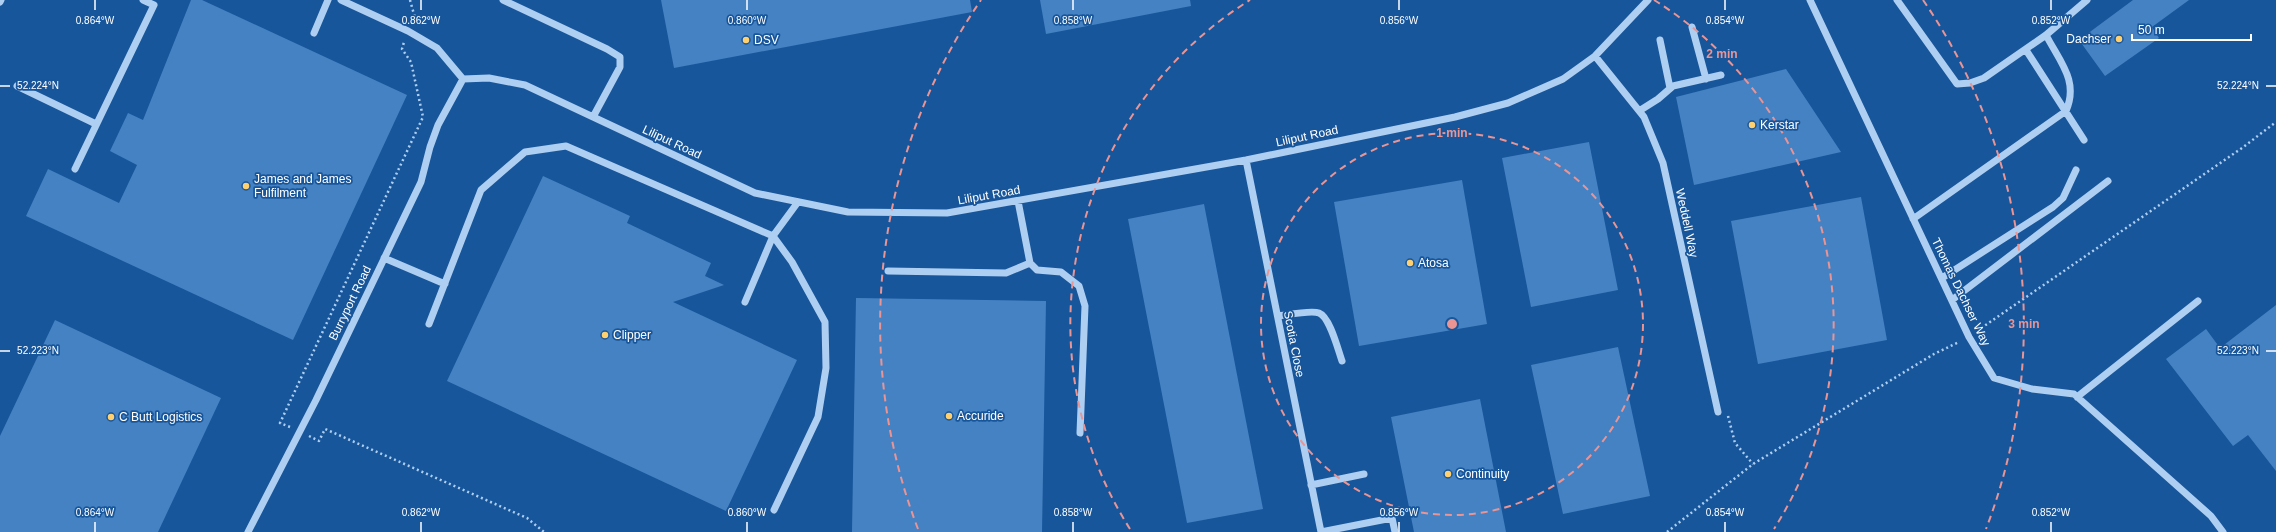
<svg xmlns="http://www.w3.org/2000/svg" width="2276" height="532" viewBox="0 0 2276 532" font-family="Arial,sans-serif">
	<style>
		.building { fill: #4582c3 }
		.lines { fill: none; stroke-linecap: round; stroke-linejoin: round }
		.path { stroke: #aecff2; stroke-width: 2.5; stroke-dasharray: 2 3; stroke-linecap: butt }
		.minor { stroke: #aecff2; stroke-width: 7 }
		.ticks { fill: none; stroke: #fff; stroke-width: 1.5 }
		.ring { fill: none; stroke: #ea9494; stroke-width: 2; stroke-dasharray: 7 5 }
		.poi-dot { fill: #ffd06f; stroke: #18569b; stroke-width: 1.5 }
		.labels { text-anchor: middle; stroke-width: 3.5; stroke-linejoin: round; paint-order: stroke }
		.poi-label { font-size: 12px; fill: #fff; stroke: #18569b; text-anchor: start }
		.street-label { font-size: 12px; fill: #fff; stroke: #18569b }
		.ticks-label { font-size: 10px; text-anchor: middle; fill: #fff; stroke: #18569b; stroke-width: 3.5; stroke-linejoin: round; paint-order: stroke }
		.centre { fill: #ea9494; stroke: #18569b; stroke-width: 2 }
		.ring-label { font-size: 12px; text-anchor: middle; font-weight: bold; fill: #ea9494; stroke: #18569b; stroke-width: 3.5; stroke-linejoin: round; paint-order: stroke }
	</style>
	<rect width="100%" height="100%" fill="#18569b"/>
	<path class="building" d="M 191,0 L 202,0 L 407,95 L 293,340 L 26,216 L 48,169 L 119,203 L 137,165 L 110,151 L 128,113 L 143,120 Z
		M 661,0 L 970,0 L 972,12 L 674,68 Z
		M 1040,0 L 1190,0 L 1191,6 L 1046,34 Z
		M 2133,0 L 2189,0 L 2152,27 L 2159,38 L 2105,76 L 2079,40 Z
		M 1786,69 L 1841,152 L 1694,185 L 1676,97 Z
		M 1589,142 L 1618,290 L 1531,307 L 1502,158 Z
		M 543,176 L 630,216 L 627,223 L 711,263 L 705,276 L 724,285 L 673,302 L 797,360 L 726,511 L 447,381 Z
		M 1462,180 L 1487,324 L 1359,346 L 1334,202 Z
		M 1861,197 L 1887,340 L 1758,364 L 1731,221 Z
		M 1204,204 L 1263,509 L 1187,523 L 1128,219 Z
		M 856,298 L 1046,301 L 1042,532 L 852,532 Z
		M 2276,305 L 2276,471 L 2248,435 L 2233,446 L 2166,359 L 2206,329 L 2220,348 Z
		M 55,320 L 221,398 L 158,532 L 0,532 L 0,436 Z
		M 1618,347 L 1650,496 L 1563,514 L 1531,365 Z
		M 1480,399 L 1506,532 L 1414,532 L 1391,417 Z"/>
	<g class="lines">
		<path class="path" d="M 410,0 L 415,18 L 412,22
			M 1977,331 L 2242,148 L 2276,122
			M 1728,416 L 1735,443 L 1753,464
			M 290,427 L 280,423 L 423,117 L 411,62 L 402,49 L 404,42
			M 309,436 L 319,441 L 325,429 L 527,518 L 544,532
			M 1667,532 L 1753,464 L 1934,354 L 1959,342"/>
		<path class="minor" d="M 341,0 L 408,31 L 437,48 L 463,79 L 489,78 L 525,85 L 755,193 L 848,212 L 947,213 L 1246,160 L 1455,117 L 1508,103 L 1563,79 L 1595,56 L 1648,0
			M 503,0 L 607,49 L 620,57 L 620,67 L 593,117
			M 1810,0 L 1969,337 L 1994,378 L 2032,389 L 2074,394 L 2211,516 L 2223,532
			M 1897,0 L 1957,84 L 1970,83 L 1984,78 L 2046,35 L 2087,0
			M 0,2 L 1,0
			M 1692,27 L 1706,79
			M 314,33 L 328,0
			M 1660,40 L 1670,88
			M 2026,50 L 2084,140
			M 1595,56 L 1644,117 L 1663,163 L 1718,412
			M 17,86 L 96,124
			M 1639,111 L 1658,99 L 1673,86 L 1721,75
			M 1246,160 L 1321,532 L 1392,518 L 1395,532
			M 75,169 L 154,5 L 143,0
			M 1018,201 L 1030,263 L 1037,270 L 1061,272 L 1079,286 L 1085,306 L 1080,433
			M 1913,219 L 2066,111 C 2079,81 2060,62 2046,35
			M 384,258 L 445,284
			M 888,271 L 1006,273 L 1030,263
			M 1942,278 L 2053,207 L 2063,198 L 2076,170
			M 1952,300 L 2108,181
			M 745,302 L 773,236 L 798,202
			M 1278,316 C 1287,315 1311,310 1319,313 C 1330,317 1338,350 1342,361
			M 429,324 L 481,190 L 525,152 L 566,146 L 773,236 L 792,262 L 825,322 L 826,368 L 818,417 L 774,510
			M 2077,397 L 2198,301
			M 1311,485 L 1364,474
			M 248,532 L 316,400 L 421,182 L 430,147 L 438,125 L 463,79"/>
	</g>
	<path class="ticks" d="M 95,0 L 95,10M 421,0 L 421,10M 747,0 L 747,10M 1073,0 L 1073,10M 1399,0 L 1399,10M 1725,0 L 1725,10M 2051,0 L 2051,10M 0,86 L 10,86M 2266,86 L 2276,86M 0,351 L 10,351M 2266,351 L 2276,351M 95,522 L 95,532M 421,522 L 421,532M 747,522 L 747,532M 1073,522 L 1073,532M 1399,522 L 1399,532M 1725,522 L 1725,532M 2051,522 L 2051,532"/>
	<g class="ring">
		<circle cx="1452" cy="324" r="191"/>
		<path d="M1130 529A382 382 0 0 1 1250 0M1654 0A382 382 0 0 1 1774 529"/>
		<path d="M918 529A572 572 0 0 1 981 0M1923 0A572 572 0 0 1 1986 529"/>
	</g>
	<g class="poi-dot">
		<circle cx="2119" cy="39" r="4"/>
		<circle cx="746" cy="40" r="4"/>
		<circle cx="1752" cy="125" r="4"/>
		<circle cx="246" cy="186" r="4"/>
		<circle cx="1410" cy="263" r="4"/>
		<circle cx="605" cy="335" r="4"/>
		<circle cx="949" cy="416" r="4"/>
		<circle cx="111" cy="417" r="4"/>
		<circle cx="1448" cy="474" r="4"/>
	</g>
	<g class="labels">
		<g class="poi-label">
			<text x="2111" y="43" text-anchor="end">Dachser</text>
			<text x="754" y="44">DSV</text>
			<text x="1760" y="129">Kerstar</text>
			<text x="254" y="183">James and James<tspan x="254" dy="14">Fulfilment</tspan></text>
			<text x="1418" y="267">Atosa</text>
			<text x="613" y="339">Clipper</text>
			<text x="957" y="420">Accuride</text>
			<text x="119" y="421">C Butt Logistics</text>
			<text x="1456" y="478">Continuity</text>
		</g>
		<g class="street-label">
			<text transform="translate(1307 136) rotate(-12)" y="4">Liliput Road</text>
			<text transform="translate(672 142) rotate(25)" y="4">Liliput Road</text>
			<text transform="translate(989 195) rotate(-10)" y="4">Liliput Road</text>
			<text transform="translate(1687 223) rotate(78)" y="4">Weddell Way</text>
			<text transform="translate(1961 292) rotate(64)" y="4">Thomas Dachser Way</text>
			<text transform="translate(350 303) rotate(-64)" y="4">Burryport Road</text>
			<text transform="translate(1294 344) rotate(79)" y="4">Scotia Close</text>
		</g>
	</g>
	<g class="ticks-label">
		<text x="95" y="24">0.864°W</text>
		<text x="421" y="24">0.862°W</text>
		<text x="747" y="24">0.860°W</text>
		<text x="1073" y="24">0.858°W</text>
		<text x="1399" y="24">0.856°W</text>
		<text x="1725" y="24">0.854°W</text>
		<text x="2051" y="24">0.852°W</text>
		<text x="38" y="89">52.224°N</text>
		<text x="2238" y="89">52.224°N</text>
		<text x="38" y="354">52.223°N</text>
		<text x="2238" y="354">52.223°N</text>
		<text x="95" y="516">0.864°W</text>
		<text x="421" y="516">0.862°W</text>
		<text x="747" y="516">0.860°W</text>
		<text x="1073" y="516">0.858°W</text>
		<text x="1399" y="516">0.856°W</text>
		<text x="1725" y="516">0.854°W</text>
		<text x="2051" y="516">0.852°W</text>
	</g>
	<circle cx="1452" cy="324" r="6" class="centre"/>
	<g class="ring-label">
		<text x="1722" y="58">2 min</text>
		<text x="1452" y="137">1 min</text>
		<text x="2024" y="328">3 min</text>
	</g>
	<path d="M2132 34v6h119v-6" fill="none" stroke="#ffffff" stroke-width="2"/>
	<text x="2138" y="34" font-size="12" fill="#ffffff" stroke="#18569b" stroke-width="3" paint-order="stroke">50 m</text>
</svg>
